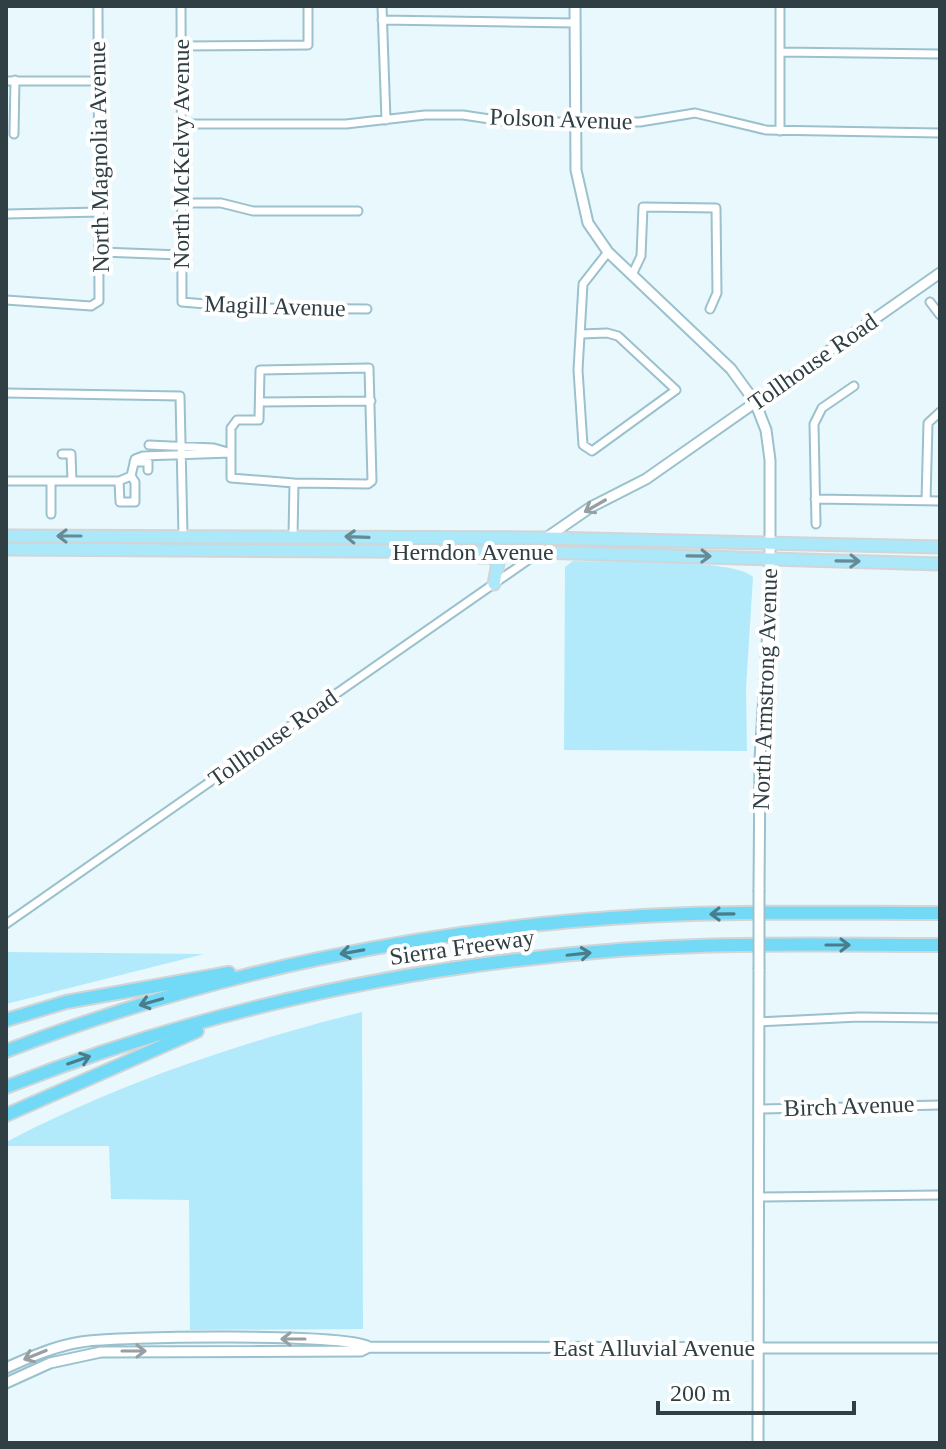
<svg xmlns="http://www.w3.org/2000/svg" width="946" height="1449" viewBox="0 0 946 1449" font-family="'Times New Roman',serif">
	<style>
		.green { fill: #b3eafb }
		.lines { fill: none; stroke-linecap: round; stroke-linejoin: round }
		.minor-casing { stroke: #9ac1cd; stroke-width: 11 }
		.tertiary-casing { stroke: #9ac1cd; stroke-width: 13 }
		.primary-casing { stroke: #d1d5d6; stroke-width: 15 }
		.motorway-casing { stroke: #d1d5d6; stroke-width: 16 }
		.minor { stroke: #fff; stroke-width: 7 }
		.tertiary { stroke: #fff; stroke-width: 9 }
		.primary { stroke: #aae8fa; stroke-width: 11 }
		.motorway { stroke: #72d9f6; stroke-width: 12 }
		.tertiary-bridge-casing { stroke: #9ac1cd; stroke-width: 13; stroke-linecap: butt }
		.tertiary-bridge { stroke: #fff; stroke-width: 9 }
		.oneway { stroke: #979fa2 }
		.oneway2 { stroke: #668b96 }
		.oneway3 { stroke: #4a7d8b }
		.labels { text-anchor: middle; stroke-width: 8; stroke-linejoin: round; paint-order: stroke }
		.street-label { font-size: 24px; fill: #2f3f44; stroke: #fff }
	</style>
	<rect width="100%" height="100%" fill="#e8f8fd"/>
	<path class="green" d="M 573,561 C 606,562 735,558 753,577 L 746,688 L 747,751 L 564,750 L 565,567 Z
		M 6,952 L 204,954 L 6,1004 Z
		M 362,1012 L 363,1329 L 190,1330 L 189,1200 L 111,1199 L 109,1146 L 6,1146 L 6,1142 C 120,1083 238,1043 362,1012 Z"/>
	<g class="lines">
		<defs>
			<path id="minor" d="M 181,6 L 182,302 L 253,308 L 367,309
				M 382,6 L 386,120
				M 382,20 L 575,23
				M 181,46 L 308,45 L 308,6
				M 780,52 L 940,54
				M 6,81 L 98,81
				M 181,124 L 346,124 L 425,115 L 463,115 L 510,122 L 640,122 L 695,113 L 766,130 L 940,133
				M 780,131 L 780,6
				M 14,134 L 15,80
				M 182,203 L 221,203 L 253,211 L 358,211
				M 6,214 L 100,212
				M 101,252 L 181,255
				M 632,275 L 641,256 L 643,207 L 716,208 L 717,293 L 710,309
				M 6,300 L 91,306 L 99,301 L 98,6
				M 930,302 L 940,315
				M 582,334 L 607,333 L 618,336 L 676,390 L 592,451 L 583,445 L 578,370 L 583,284 L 608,252
				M 6,393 L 180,396 L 183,536
				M 260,402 L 371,401
				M 62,454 L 71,454 L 72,481
				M 134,462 L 148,462 L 148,470
				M 6,481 L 119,481 L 131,476 L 135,459 L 143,456 L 231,453 L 214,448 L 149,445
				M 51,481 L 51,514
				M 119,481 L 120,502 L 135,502 L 135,482 L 131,476
				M 815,499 L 940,501
				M 926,501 L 928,423 L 940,412
				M 816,524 L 814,424 L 822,408 L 854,386
				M 293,536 L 294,483 L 368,484 L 372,481 L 369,368 L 260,370 L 259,420 L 237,420 L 231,428 L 231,478 L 294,483
				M 6,924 L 538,553
				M 759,1022 L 859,1017 L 940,1018
				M 759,1109 L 940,1105
				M 759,1197 L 940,1195"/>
			<path id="tertiary" d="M 575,6 L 576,170 L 588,223 L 608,252 L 731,369 L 755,402 L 766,430 L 770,460 L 770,597 L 760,759 L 759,890
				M 546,538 L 591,507 L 646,479 L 940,273
				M 6,1368 C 30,1357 55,1346 81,1342 C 116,1336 350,1333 369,1347
				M 6,1383 L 50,1363 L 101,1352 L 361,1351 L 369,1347 L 940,1348
				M 758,1443 L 759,969"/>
			<path id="primary" d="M 6,536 L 546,538 L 940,547
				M 6,549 L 539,552 L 940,564
				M 480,557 L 492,557 L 498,563 L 494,584"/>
			<path id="motorway" d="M 6,1020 L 66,1002 L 229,973
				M 6,1051 C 209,973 426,928 643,916 C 742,911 841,913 940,913
				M 6,1087 C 198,1012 401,967 607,951 C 717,942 829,945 940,945
				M 6,1115 L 197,1031"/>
		</defs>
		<use href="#minor" class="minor-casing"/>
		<use href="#tertiary" class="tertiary-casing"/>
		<use href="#primary" class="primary-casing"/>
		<use href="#motorway" class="motorway-casing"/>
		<use href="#minor" class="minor"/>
		<use href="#tertiary" class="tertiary"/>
		<use href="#primary" class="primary"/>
		<use href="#motorway" class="motorway"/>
		<defs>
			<path id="tertiary-bridge" d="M 759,969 L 759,890"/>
		</defs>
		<use href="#tertiary-bridge" class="tertiary-bridge-casing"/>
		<use href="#tertiary-bridge" class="tertiary-bridge"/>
	</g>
	<defs><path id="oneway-shaft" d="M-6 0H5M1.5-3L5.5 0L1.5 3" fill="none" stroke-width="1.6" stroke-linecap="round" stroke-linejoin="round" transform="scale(2)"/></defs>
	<g class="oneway">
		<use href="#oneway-shaft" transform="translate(595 506) rotate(150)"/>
		<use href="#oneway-shaft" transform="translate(293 1339) rotate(-180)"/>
		<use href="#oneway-shaft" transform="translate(134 1351)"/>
		<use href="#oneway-shaft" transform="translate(35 1355) rotate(158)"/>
	</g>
	<g class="oneway2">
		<use href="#oneway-shaft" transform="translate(69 536) rotate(-180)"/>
		<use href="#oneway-shaft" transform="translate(357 537) rotate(-178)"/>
		<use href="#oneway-shaft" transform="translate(699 556) rotate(1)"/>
		<use href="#oneway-shaft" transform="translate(848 561) rotate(1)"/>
	</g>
	<g class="oneway3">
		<use href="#oneway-shaft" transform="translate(722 914) rotate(179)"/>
		<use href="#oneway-shaft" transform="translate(838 945)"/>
		<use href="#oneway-shaft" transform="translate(352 952) rotate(170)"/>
		<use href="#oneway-shaft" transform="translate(579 954) rotate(-6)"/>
		<use href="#oneway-shaft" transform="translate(151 1002) rotate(164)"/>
		<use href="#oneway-shaft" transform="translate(79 1060) rotate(-19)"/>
	</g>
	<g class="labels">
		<g class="street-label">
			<text transform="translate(561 119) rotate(2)" y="8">Polson Avenue</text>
			<text transform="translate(181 154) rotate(-90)" y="8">North McKelvy Avenue</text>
			<text transform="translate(99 157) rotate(-91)" y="8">North Magnolia Avenue</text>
			<text transform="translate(275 306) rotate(2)" y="8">Magill Avenue</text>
			<text transform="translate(813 362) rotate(-35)" y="8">Tollhouse Road</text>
			<text x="473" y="560">Herndon Avenue</text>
			<text transform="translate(765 689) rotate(-88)" y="8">North Armstrong Avenue</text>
			<text transform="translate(273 738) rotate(-35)" y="8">Tollhouse Road</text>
			<text transform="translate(462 947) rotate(-8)" y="8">Sierra Freeway</text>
			<text transform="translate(849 1106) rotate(-2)" y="8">Birch Avenue</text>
			<text x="654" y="1356">East Alluvial Avenue</text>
		</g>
	</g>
	<rect width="946" height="1449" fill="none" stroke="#2f3f44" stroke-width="16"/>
	<path d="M658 1401v12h196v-12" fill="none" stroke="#2f3f44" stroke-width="4"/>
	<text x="670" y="1401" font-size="24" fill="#2f3f44" stroke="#ffffff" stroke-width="6" paint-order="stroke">200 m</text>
</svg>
